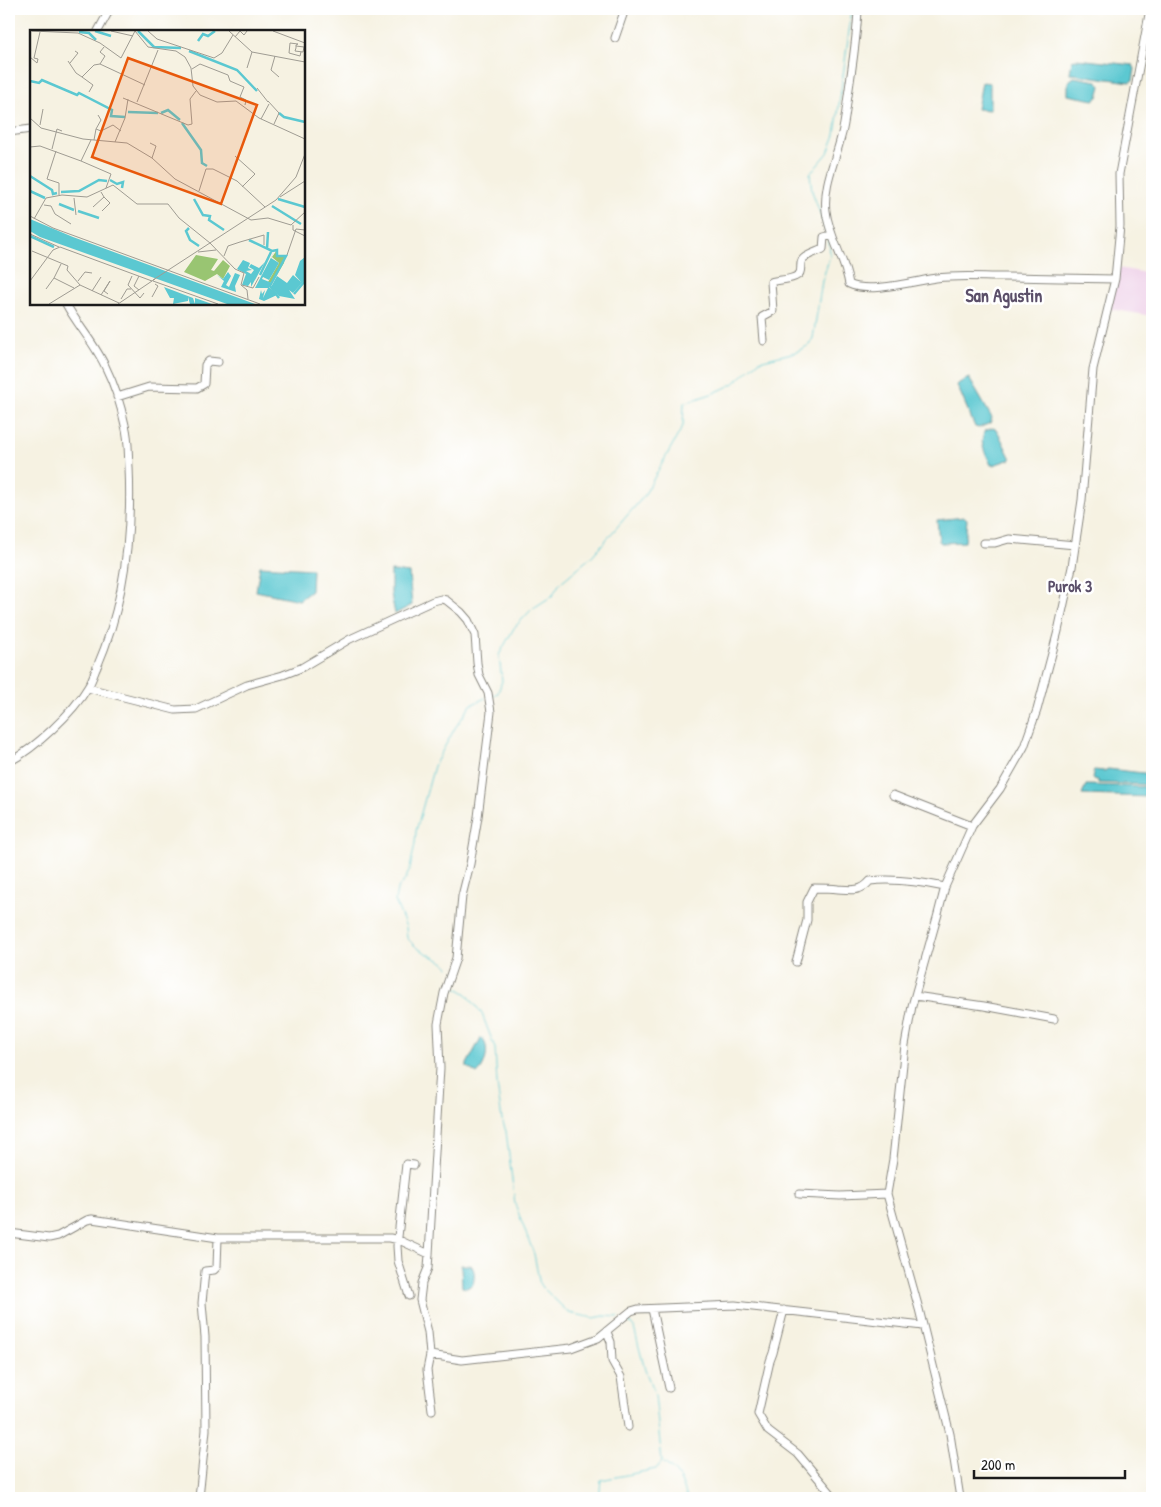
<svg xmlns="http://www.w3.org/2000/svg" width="1161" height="1507" viewBox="0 0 1161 1507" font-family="'Patrick Hand',sans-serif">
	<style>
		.built { fill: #eed0e8 }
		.water { fill: #5bc8d1; stroke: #3c7276 }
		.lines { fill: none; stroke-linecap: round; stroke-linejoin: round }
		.stream { stroke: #5bc8d1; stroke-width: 1 }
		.minor-casing { stroke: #89877f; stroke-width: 9 }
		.minor { stroke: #fff; stroke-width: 7 }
		.labels { text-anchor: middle; stroke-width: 5; stroke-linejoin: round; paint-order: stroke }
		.neighbourhood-label { font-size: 16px; font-weight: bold; fill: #5b4f69; stroke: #fff }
		.quarter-label { font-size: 18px; font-weight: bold; fill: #5b4f69; stroke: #fff }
		.inset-river { fill: none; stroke: #5bc8d1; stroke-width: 2.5 }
		.inset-road { fill: none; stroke: #9f9c93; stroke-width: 1 }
		.view { fill: #e8590c; fill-opacity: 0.15; stroke: #e8590c; stroke-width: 2.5 }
		.inset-edge { fill: none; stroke: #1c1c1c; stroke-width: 2.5 }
	</style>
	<rect width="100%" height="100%" fill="#fff"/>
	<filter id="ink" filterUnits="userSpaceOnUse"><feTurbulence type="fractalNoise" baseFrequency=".02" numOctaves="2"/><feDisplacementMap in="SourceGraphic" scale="10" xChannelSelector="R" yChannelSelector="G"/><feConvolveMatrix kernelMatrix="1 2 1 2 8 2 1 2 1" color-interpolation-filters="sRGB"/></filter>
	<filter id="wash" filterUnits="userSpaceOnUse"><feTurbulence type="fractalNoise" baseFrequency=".0096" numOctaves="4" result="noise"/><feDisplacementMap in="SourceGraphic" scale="20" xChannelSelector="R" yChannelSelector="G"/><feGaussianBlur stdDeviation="1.12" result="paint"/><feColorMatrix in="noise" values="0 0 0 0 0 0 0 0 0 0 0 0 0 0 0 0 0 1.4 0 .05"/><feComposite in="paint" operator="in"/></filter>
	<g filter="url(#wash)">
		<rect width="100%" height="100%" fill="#f6f2e2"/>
		<path class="built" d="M 1118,268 L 1152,274 L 1152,316 L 1110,309 Z"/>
		<path class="water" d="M 1076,59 L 1133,65 L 1135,69 L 1133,80 L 1130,82 L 1072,74 L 1070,73 L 1072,60 Z
			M 1074,77 L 1097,81 L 1101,86 L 1098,97 L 1094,100 L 1068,95 L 1068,82 Z
			M 982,82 L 990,83 L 990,110 L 977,109 Z
			M 969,378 L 992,418 L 990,423 L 979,428 L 975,427 L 957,385 L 959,383 Z
			M 993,428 L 997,430 L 1011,459 L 993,465 L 991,465 C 986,453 978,443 985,431 Z
			M 965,517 L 967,519 L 965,542 L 941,543 L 939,541 L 937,520 Z
			M 260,566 L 312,569 L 311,591 L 299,600 L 256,591 Z
			M 391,571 L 409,573 L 412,605 L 395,614 L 391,594 Z
			M 1108,769 L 1152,774 L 1152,785 L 1098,783 L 1098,780 L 1092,779 L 1094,770 L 1104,771 Z
			M 1086,785 L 1152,787 L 1152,797 L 1082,795 Z
			M 481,1038 C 491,1045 486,1067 477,1074 L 467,1067 L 467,1064 Z
			M 461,1265 L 471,1265 C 475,1270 475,1277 473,1284 L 467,1288 L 462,1287 Z"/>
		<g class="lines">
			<path class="stream" d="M 827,233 L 812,191 L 810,174 L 828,153 L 835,135 L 852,9
				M 491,696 L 498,693 L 502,681 L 499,655 L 514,628 L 532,609 L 552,596 L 560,583 L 592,556 L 644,496 L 683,426 L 684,403 L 714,393 L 733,384 L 759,361 L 796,352 L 809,345 L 813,338 L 822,281 L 830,256 L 829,239
				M 449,967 L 445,963 L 417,948 L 407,938 L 406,927 L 395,901 L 397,889 L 405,880 L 410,869 L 415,843 L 416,831 L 434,766 L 455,728 L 471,705 L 485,698
				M 455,972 L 457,974 L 454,986 L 467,994 L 482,1014 L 495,1048 L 497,1084 L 502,1120 L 506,1131 L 515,1204 L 534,1254 L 540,1285 L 569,1313 L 594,1318 L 604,1316 L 619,1317
				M 664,1463 C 680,1474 681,1480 687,1498
				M 599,1498 L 601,1480 L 656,1469 L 662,1462 L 655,1395 L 645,1370 L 634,1328 L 628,1321"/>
		</g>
	</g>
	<g filter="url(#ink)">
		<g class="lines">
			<defs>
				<path id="minor" d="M 858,9 C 857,38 852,67 848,96 C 846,109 845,124 841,137 C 835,162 823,185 826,211 C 829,237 845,259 849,284 C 868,294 915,281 936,278 C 958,275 982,277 1004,277 C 1041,278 1078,278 1115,279
					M 98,31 L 110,9
					M 615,38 L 625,9
					M 9,132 L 31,129
					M 764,341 L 762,317 L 773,311 L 771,282 C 779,279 790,281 798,275 C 803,272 799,265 802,260 C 805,255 817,252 823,249 L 824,237 L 832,235
					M 117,397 L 149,387 L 197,388 L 204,384 L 205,365 L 209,361 L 218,362
					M 984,543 L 995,543 L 1009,539 L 1075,545
					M 88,688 L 175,710 L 196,709 L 247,685 L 283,675 L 301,668 L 350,639 L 433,601 L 441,599 L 446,600 L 461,612 L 468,620 L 475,635 L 477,663 L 479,675 L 488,693 L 491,712 L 478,817 L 470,864 L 462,896 L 456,958 L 444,993 L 438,1024 L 440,1068 L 429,1254 L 428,1268 L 422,1283 L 420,1300 L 428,1332 L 430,1355 L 427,1370 L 432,1410
					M 9,762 C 35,748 73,713 88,687 C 92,681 94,673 97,667 C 124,605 132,534 129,467 C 128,453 129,439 125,425 C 121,406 115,386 106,368 C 96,345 78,326 66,304
					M 893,795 L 972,826
					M 796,962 L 807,920 L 807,902 L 814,888 C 822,888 830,888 838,889 C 851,890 861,892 870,881 C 895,878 921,882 945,887
					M 915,996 L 984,1006 L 1054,1019
					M 799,1194 L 840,1196 L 887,1194
					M 9,1233 L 49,1238 L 58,1236 L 87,1220 L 92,1219 L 218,1238 L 390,1238 L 399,1240 L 429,1254
					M 409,1296 L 398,1261 L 397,1246 L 406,1164 L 414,1165
					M 652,1309 L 669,1388
					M 784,1310 L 773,1353 L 770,1361 L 758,1414 L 768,1431 L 798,1454 L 835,1498
					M 607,1332 L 611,1342 L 612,1361 L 621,1377 L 628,1427
					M 430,1355 L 462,1360 L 571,1348 L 598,1338 L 631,1311 L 638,1309 L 735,1305 L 923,1326
					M 199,1498 L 206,1430 L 205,1337 L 202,1303 L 205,1271 L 214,1270 L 217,1267 L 218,1238
					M 960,1498 L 950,1434 L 919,1309 L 887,1194 L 893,1159 L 905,1045 L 912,1006 L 938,914 L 945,887 L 972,826 L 1000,789 L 1024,747 L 1037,710 L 1058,631 L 1072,567 L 1082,500 L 1093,369 L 1115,279 L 1120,226 L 1119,174 L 1150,9"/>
			</defs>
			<use href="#minor" class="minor-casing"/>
			<use href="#minor" class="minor"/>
		</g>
	</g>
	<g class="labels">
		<g class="neighbourhood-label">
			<text x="1070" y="592">Purok 3</text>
		</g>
		<g class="quarter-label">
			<text x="1004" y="302">San Agustin</text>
		</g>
	</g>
	<g transform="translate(30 30)">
		<rect width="275" height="275" fill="#f6f2e2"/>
		<path d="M 247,220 L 246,225 L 255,226 L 254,233 L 242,253 L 238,252 L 249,233 L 242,227 ZM 166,225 L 188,229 L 181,240 L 184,241 L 193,230 L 200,236 L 193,249 L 187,244 L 175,251 L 154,242 Z" fill="#99c572"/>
		<path d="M 0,189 L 43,207 L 225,274 L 197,274 L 10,207 L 0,201 ZM 244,222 L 241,228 L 249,233 L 239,250 L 233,247 L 232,249 L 242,253 L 239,257 L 247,265 L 234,271 L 229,269 L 231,260 L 232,264 L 235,260 L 233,268 L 238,258 L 225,258 ZM 275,227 L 274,251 L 263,263 L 259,260 L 265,269 L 249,266 L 241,257 L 247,246 L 257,253 L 263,245 L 271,252 L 265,245 L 270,231 ZM 213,230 L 220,233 L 218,238 L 222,240 L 216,241 L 221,244 L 224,240 L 219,237 L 221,234 L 229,238 L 235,232 L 221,257 L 221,252 L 218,256 L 212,255 L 216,244 L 207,239 ZM 198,242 L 201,246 L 196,255 L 199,257 L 205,243 L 210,245 L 205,256 L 206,262 L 191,257 L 194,251 L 187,245 L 193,249 ZM 134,257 L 163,268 L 165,274 L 165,268 L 182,274 L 160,274 L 158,267 L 158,271 L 143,274 L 144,268 L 140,268 Z" fill="#5bc8d1"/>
		<path class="inset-river" d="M 65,1 L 81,6M 108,1 L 124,17 L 151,18M 49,2 L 59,3 L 66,10M 168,11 L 173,4 L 178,6 L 185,1M 159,21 L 207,40 L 227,61M 0,51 L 9,53 L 12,50 L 47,65 L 49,63 L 82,80 L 81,86 L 95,87M 98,82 L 128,83M 131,83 L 138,80 L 150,90M 249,83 L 254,87 L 275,92M 152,93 L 171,120 L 172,133 L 177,136M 0,146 L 22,160 L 23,164 L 27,163M 80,150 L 87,154 L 93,152 L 92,158M 0,161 L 15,168M 31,162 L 49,161 L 69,150 L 77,151M 164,169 L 173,185 L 180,186 L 179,190 L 194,200M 248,169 L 275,177M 29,174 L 44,180M 242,176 L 271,194M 48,181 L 69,188M 159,198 L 156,201 L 160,210 L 169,216M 0,206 L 24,217M 219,210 L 242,221 L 247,220 L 247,226 L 256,226 L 240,256 L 249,268M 237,219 L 238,202M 230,245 L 241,222M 264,264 L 275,251"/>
		<path class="inset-road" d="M 2,1 L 48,3 L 70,13 L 91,28 L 105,1M 81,1 L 103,6M 105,1 L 118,17 L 146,21 L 155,27 L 161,38 L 163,56 L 170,65 L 187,72 L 206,71 L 229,88 L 275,109M 118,1 L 127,9 L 184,28 L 192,23 L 203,5M 199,1 L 222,22 L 275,32M 243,1 L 275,13M 205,7 L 210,1 L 214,5 L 217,1M 268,14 L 260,13 L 259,23 L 270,26 L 271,22M 266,16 L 274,17 L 273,22 L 265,21 L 266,18 L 266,15 L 268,14M 245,26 L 241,40 L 249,47M 0,27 L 7,33 L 8,29 L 4,28 L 10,2M 38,31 L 46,43 L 52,47 L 64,35 L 70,34 L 75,26 L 70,22 L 74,17M 40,33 L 48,23 L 45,21M 70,34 L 115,55M 217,38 L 222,22M 162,39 L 170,34 L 198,45 L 200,51 L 214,57 L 210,67 L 216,70 L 215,75M 52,47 L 63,55 L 59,62M 227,58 L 238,72M 93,68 L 158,95 L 162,94 L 160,69 L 166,61M 238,71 L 249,83 L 244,94M 107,72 L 128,20M 0,88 L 11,98 L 53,109 L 97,113 L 122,128 L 145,149 L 221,190 L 238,188 L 261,195 L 275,182M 231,89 L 239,74M 10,95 L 13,79M 66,99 L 71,90 L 68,85M 64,110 L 66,99 L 71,101 L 83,95 L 91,101M 85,112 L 95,88 L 98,69M 120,113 L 126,116 L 122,128M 0,117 L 10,116 L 51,131 L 61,110M 22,119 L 27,99 L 32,101M 26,121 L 17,149 L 29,153 L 29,165M 205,126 L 225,144 L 212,157M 51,131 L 81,144 L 76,158M 169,161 L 176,139 L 183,139 L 207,151 L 235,177M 250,167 L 275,151M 44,168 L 46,185M 14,175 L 21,176 L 25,184 L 41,194M 63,177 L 74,167 L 71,162M 72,181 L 80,173 L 74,167M 0,186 L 23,198 L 230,274M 4,189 L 16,168 L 32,165 L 57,167 L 83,155 L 107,174 L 138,174 L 149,188 L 180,213 L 205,239 L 214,243 L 211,255 L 217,260 L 218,269M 263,195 L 263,200 L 275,206M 0,204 L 29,217M 210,212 L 234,205 L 234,215M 2,221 L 38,236 L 37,240 L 50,255M 168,222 L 186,220M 257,225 L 266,199 L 275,200M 194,226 L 198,216 L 210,212M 102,246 L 98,255 L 110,268 L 114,263M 109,246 L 104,256 L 109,260M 24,248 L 31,234M 123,250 L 246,170 L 266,147 L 275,124M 0,251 L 23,220 L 30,217 L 122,251 L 125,249M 48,251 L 55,242 L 62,243M 123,251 L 188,274M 50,255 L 89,273M 212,255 L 223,258 L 229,247M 16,259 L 24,248 L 44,258M 62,261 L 71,247M 71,265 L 80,251 L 74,261 L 78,264M 122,267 L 128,256 L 125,254M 91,269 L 97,259 L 101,259M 19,274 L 50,255M 88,274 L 122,251"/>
		<path class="view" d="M 98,28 L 227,75 L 191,174 L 62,127 Z"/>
		<rect width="275" height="275" class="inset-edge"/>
	</g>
	<rect width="1161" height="1507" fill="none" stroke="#fff" stroke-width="30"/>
	<path d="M974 1470v8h151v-8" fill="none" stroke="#1c1c1c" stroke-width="2.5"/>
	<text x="981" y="1470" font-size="15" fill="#1c1c1c" stroke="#ffffff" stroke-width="4" paint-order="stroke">200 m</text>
</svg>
